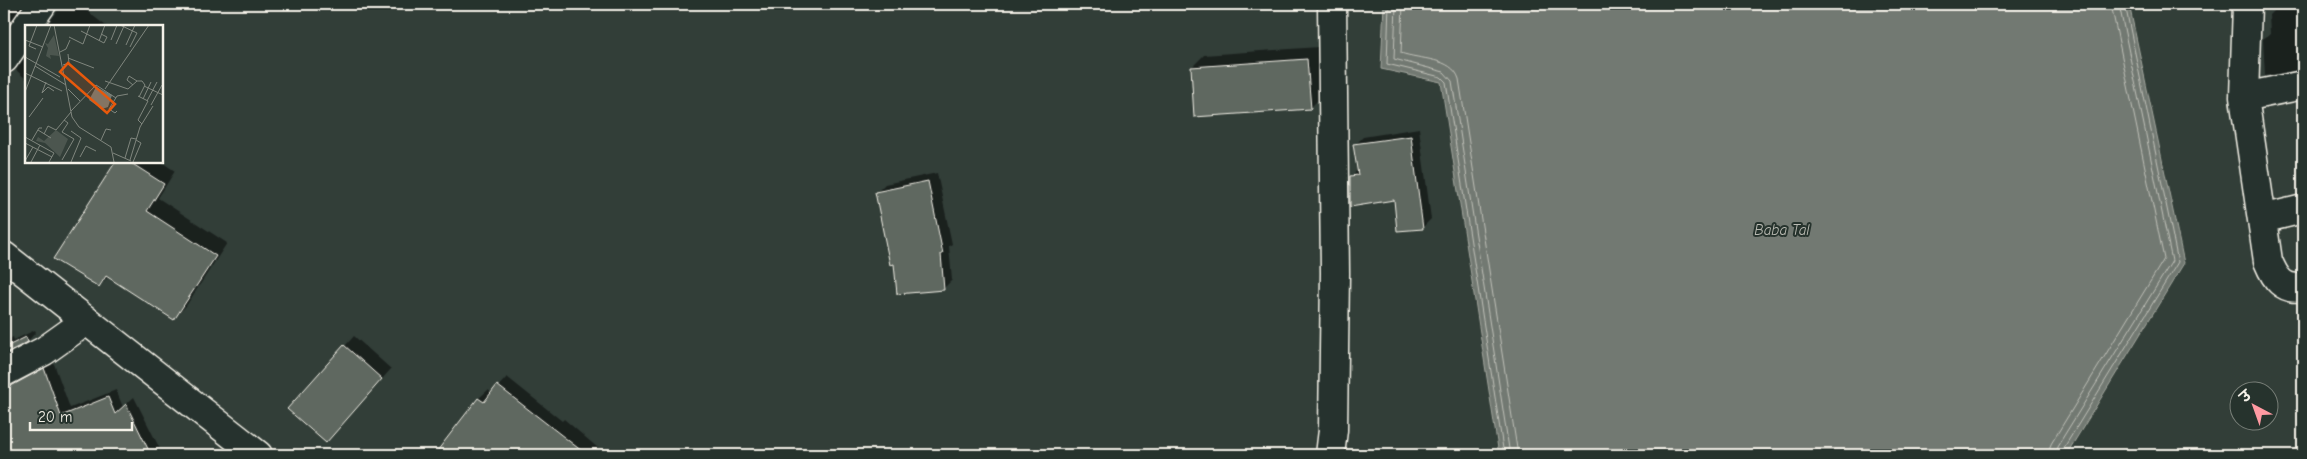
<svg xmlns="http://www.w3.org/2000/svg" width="2307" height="459" viewBox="0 0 2307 459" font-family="'Comic Neue','Playpen Sans Deva',sans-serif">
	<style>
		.water { fill: #727972; stroke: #a6a9a1 }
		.shadow { fill: #0007 }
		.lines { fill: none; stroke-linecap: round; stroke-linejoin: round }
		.shore { stroke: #c0c1b9; stroke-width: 1 }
		.building { fill: #5f6861; stroke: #f4f1e8 }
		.minor-casing { stroke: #f4f1e8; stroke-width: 31 }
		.minor { stroke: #26332d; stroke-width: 28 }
		.labels { text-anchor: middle; stroke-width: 4; stroke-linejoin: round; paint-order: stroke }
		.water-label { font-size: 15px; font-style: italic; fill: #babbb3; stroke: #26332d }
		.inset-road { fill: none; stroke: #80867e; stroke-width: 1 }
		.view { fill: #e8590c; fill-opacity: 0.15; stroke: #e8590c; stroke-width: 2.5 }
		.inset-edge { fill: none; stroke: #f4f1e8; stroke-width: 2.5 }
	</style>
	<rect width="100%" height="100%" fill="#323e38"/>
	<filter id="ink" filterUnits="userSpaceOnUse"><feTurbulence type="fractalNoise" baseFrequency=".02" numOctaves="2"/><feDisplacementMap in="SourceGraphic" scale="10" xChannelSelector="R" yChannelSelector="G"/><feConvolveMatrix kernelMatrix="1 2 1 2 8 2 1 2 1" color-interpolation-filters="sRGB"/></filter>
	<g filter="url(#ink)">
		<path class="water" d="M 1384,4 L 2129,4 L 2184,263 L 2066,455 L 1499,455 L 1441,82 L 1381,69 Z"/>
		<path class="shadow" d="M 4,4 L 20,4 L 23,6 L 4,35 Z
			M 63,4 L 78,4 L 106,26 L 46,26 Z
			M 2303,9 L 2303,69 L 2265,76 L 2263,39 L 2270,34 L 2269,15 L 2274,10 Z
			M 1319,47 L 1323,95 L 1310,108 L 1192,67 L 1204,55 Z
			M 26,55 L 26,79 L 16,70 Z
			M 1419,128 L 1431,219 L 1423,227 L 1398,230 L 1395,199 L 1351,177 L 1358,169 L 1355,145 L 1363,137 Z
			M 117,161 L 160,161 L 175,171 L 158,198 L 227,243 L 186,306 L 174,318 L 109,276 L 99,286 Z
			M 937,173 L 952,244 L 949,246 L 952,280 L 943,289 L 895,263 L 876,193 L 885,184 Z
			M 35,330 L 36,332 L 28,341 L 4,354 L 4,341 L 13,337 L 14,340 Z
			M 354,336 L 391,369 L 335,432 L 289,409 Z
			M 53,361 L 70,408 L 116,390 L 123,407 L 134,397 L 163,455 L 4,455 L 4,377 Z
			M 507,377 L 562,421 L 564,419 L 598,448 L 592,455 L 436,455 L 479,398 L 488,390 L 492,393 Z"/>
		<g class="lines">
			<path class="shore" d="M 1389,4 L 1387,64 L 1441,77 L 1446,82 L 1504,455
				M 1396,4 L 1394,59 L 1444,72 L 1452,81 L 1510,455
				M 1403,4 L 1401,53 C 1420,60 1452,57 1459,79 L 1518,455
				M 2048,455 L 2051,444 L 2164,259 L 2111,4
				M 2055,455 L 2057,447 L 2172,261 L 2119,4
				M 2062,455 L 2062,451 L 2178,262 L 2125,4"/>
		</g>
		<path class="building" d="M 1307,59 L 1311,109 L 1194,117 L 1191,67 Z
			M 1411,136 L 1423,229 L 1397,231 L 1394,200 L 1350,207 L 1350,176 L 1358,175 L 1353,144 Z
			M 116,161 L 128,161 L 164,184 L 147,211 L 216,256 L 174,320 L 106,276 L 99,287 L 53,259 Z
			M 928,181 L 943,254 L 941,254 L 944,290 L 897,294 L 894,264 L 890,265 L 875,192 Z
			M 26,337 L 28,342 L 4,354 L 4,348 Z
			M 344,345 L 382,379 L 326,443 L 287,409 Z
			M 44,368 L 61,416 L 108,397 L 115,414 L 126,404 L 151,455 L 4,455 L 4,388 L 11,386 Z
			M 497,385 L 587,455 L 434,455 L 478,398 L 484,402 Z"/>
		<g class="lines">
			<defs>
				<path id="minor" d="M 2247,4 L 2244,97 L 2268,261 C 2275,278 2283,291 2303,287
					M 4,59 L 42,4
					M 2244,97 L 2303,85
					M 2262,219 L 2303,209
					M 4,256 L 258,455
					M 4,372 L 44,351 L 86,321
					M 1330,455 L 1333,430 L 1335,273 L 1332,4"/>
			</defs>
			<use href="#minor" class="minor-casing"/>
			<use href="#minor" class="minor"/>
		</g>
	</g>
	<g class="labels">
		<g class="water-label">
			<text x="1782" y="235">Baba Tal</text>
		</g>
	</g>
	<g transform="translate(25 25)">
		<rect width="138" height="138" fill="#323e38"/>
		<path d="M 29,10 L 34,31 L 25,30 L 26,34 L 21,31 L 23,23 L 20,18 L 23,19 ZM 31,105 L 43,114 L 35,132 L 20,118 L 11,116 L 13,112 L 19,116 Z" fill="#4c564f"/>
		<path d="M 71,62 L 87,70 L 83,82 L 77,84 L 64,75 Z" fill="#727972"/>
		<path class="inset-road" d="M 29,0 L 47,92 L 54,102 L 86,122 L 89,137M 95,0 L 112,8 L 105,22M 56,6 L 79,18 L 82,12 L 76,9M 44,12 L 58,19 L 65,0M 0,15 L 18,22M 86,15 L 92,0M 74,16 L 80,0M 91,19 L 99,1M 101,20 L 110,0M 11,24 L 4,21 L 12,0M 35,27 L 41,24 L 45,15M 0,32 L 35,52M 43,33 L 69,43M 38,40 L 44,38 L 43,29M 10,41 L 41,60M 0,48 L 37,66M 80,56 L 103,64 L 112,56 L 117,56 L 120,60 L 114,72M 21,57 L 17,68 L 23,62 L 29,66M 108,60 L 102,55 L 104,51 L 112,56M 119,61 L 138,70M 43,64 L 55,76M 80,64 L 124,0M 0,67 L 26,0M 113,71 L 123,76 L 113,95 L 117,99M 118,74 L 126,57M 122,76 L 132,57M 126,80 L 137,60M 46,86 L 71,60 L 91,73M 92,86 L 90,88 L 84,84 L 92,71 L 103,69M 4,92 L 18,73M 13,105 L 26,113M 19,109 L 23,101 L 31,105 L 46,87M 0,112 L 29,128 L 24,137M 7,115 L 14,103 L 17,103M 76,115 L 81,104 L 86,105M 0,118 L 27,132M 88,128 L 106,136M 55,132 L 61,121 L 71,126M 100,133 L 106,113 L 111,114M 37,135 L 49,114 L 37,107 L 43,98 L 39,95M 105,135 L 115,102 L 128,81M 0,136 L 8,122M 6,137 L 15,120M 46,137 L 56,113 L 46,106M 108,137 L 116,118 L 111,115"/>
		<path class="view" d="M 43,38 L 90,79 L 82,88 L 35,47 Z"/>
		<rect width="138" height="138" class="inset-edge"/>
	</g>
	<rect width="2307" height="459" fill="none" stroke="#26332d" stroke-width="20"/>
	<rect x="10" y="10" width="2287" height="439" fill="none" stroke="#f4f1e8" stroke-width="2" filter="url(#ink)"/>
	<g transform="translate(2254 406) rotate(319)"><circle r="24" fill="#26332d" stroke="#787f78"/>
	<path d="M0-4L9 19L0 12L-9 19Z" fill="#ff9aa2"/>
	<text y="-8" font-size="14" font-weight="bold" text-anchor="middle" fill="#f4f1e8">उ</text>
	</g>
	<path d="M30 422v8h102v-8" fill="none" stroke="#f4f1e8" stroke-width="2.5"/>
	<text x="38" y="422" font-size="15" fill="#f4f1e8" stroke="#26332d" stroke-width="4" paint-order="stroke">20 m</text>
</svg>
